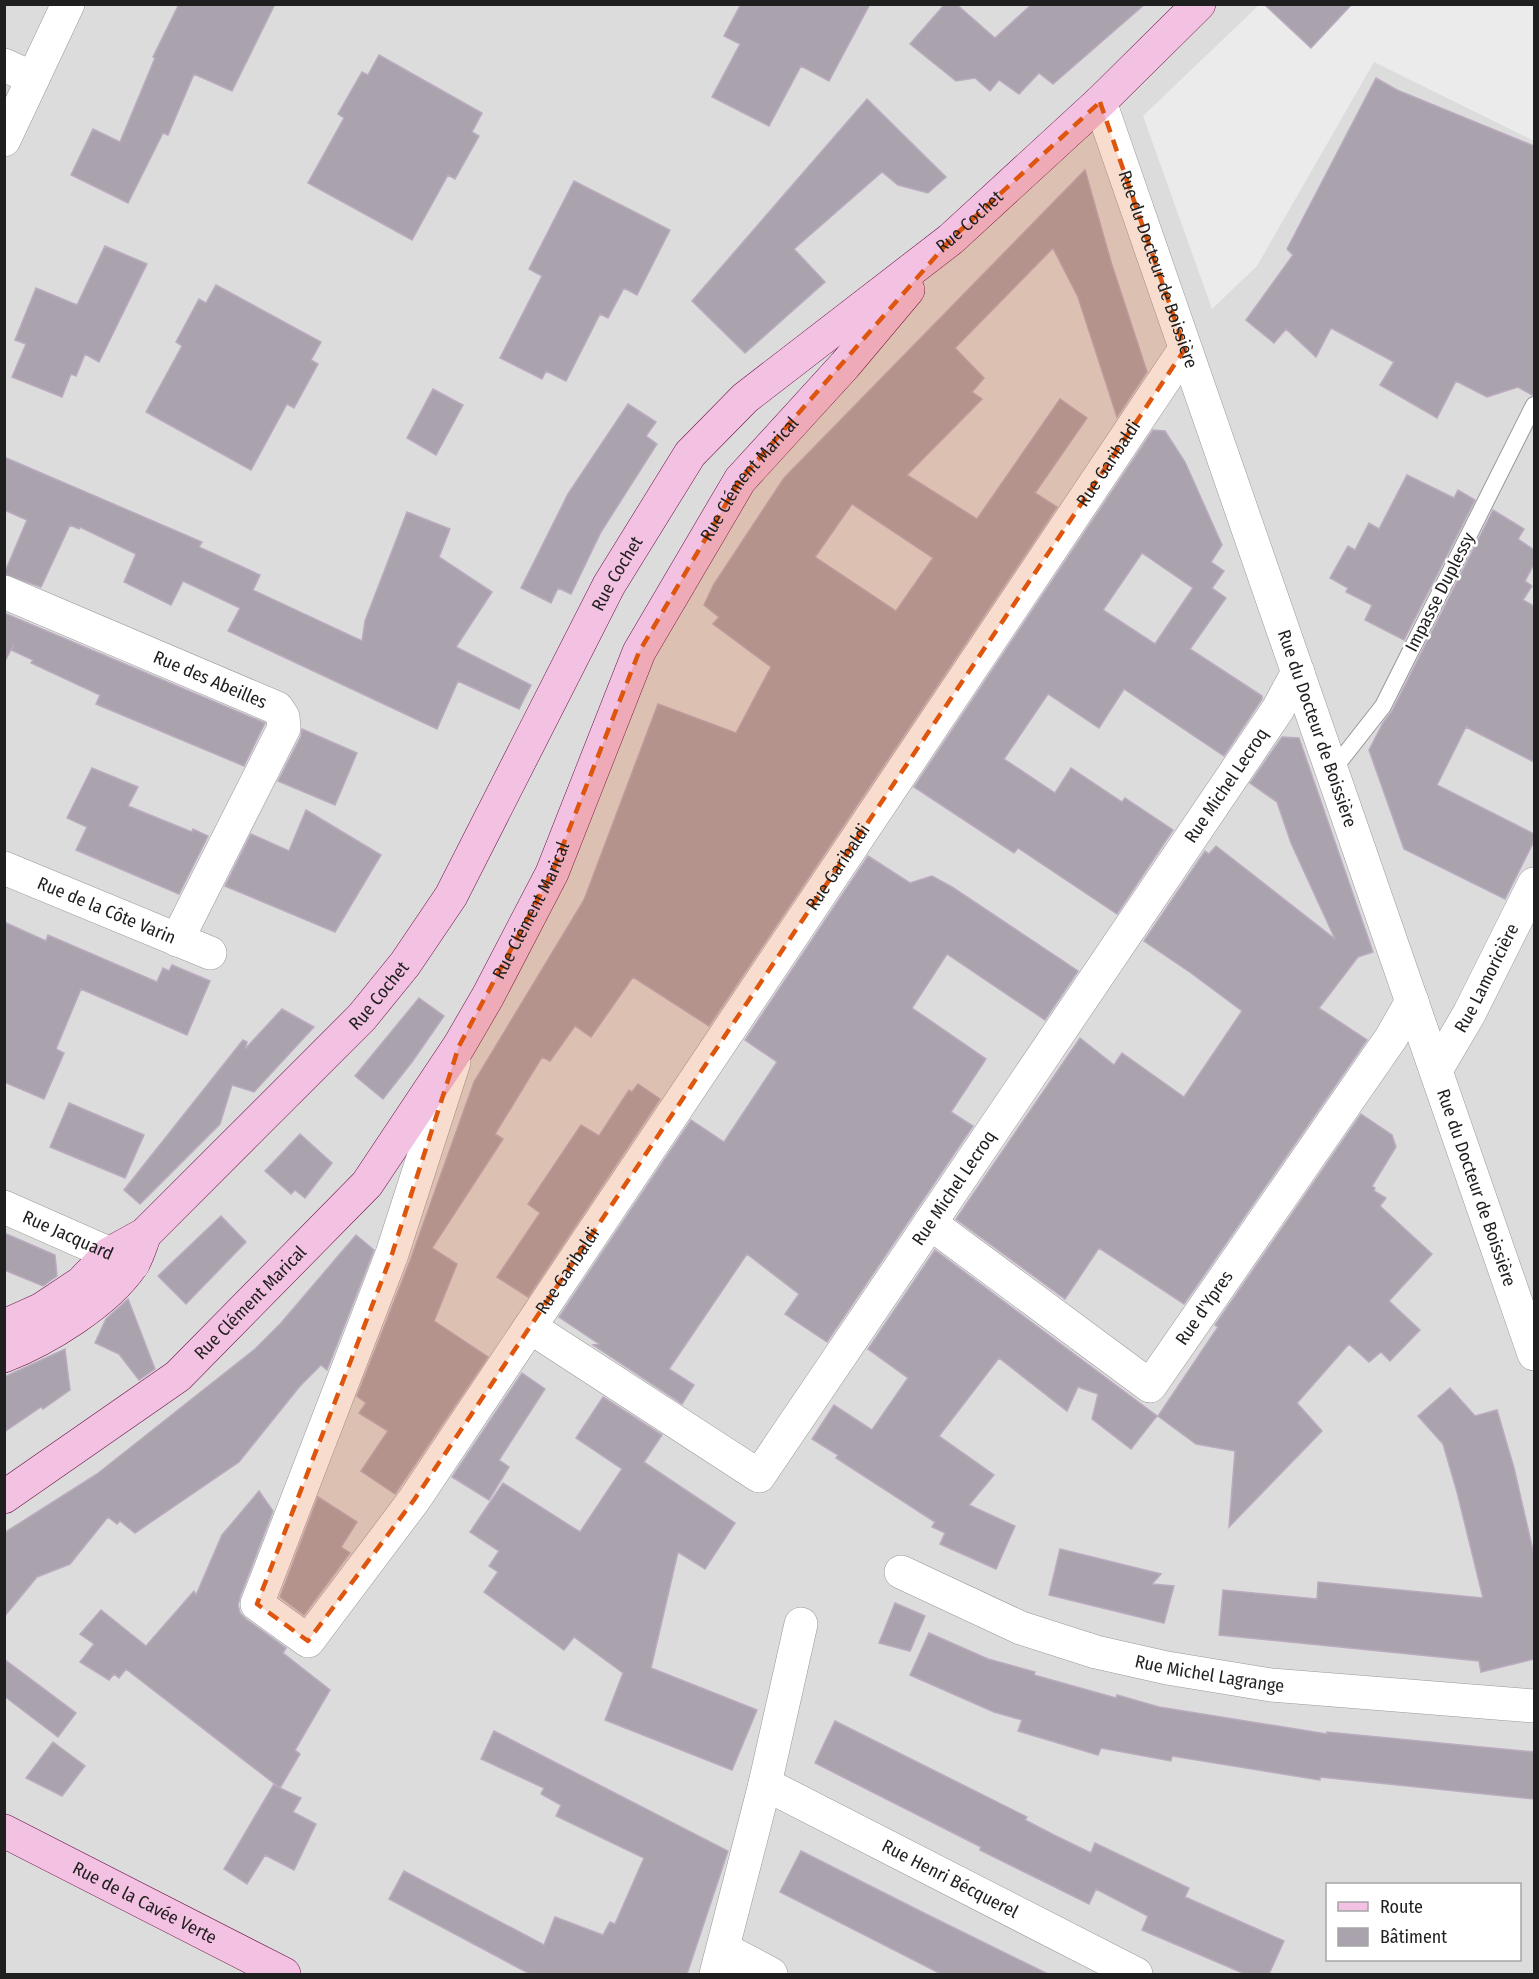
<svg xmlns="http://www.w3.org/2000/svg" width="1539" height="1979" viewBox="0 0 1539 1979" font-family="'Fira Sans Condensed',sans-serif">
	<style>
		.residential { fill: #dddcdd; fill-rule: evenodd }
		.parking { fill: #ebebeb }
		.building { fill: #aaa3ad; stroke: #baabbf; stroke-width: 1.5; fill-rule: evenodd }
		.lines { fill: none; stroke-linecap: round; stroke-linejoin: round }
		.lane-casing { stroke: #999; stroke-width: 18 }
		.street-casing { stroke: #999; stroke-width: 34 }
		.secondary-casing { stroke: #6b1146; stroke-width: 34 }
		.lane { stroke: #fff; stroke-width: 16 }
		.street { stroke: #fff; stroke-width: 33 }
		.secondary { stroke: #f3c1e1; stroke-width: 33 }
		.marked { fill: #de560d; fill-opacity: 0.2; stroke: #de560d; stroke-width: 4.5; stroke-dasharray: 12 8; stroke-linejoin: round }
		.labels { text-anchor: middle; stroke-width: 5; stroke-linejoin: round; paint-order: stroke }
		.street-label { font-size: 18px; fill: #1f1f1f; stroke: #fff }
	</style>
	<rect width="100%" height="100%" fill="#efe7ef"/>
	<path class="residential" d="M 5,5 L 1534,5 L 1534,1974 L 5,1974 ZM 1328,1884 L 1520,1884 L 1520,1960 L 1328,1960 Z"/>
	<path class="parking" d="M 1259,5 L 1534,5 L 1534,141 L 1374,62 L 1257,266 L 1212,309 L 1143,116 Z"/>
	<path class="building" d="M 179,4 L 275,4 L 232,91 L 194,74 L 168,135 L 163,133 L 128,203 L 71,175 L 93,129 L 120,142 L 155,58 L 153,57 Z
		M 741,4 L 870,4 L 829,81 L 801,66 L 769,126 L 712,97 L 740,44 L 724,36 Z
		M 945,4 L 956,4 L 995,38 L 1032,4 L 1145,4 L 1053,84 L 1039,73 L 1019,94 L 999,80 L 990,91 L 975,78 L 956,81 L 910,44 Z
		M 1264,4 L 1352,4 L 1311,48 Z
		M 379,55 L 482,113 L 472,132 L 479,136 L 455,179 L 448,175 L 412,240 L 308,183 L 344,118 L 338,114 L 362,72 L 368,75 Z
		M 1376,78 L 1397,90 L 1534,146 L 1534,395 L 1532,395 L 1518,387 L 1487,397 L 1456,381 L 1437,418 L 1380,385 L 1394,362 L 1331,328 L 1316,357 L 1286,329 L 1274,343 L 1246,320 L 1293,255 L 1287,249 Z
		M 867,99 L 946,177 L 928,193 L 898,185 L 882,172 L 794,249 L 825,282 L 745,353 L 692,301 Z
		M 1085,170 L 1111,262 L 1147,372 L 1117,417 L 1078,297 L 1053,248 L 955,348 L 984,378 L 972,392 L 982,399 L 907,475 L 977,519 L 1060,399 L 1087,418 L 1035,493 L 1057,507 L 709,1026 L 633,977 L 591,1037 L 575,1026 L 550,1061 L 542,1057 L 495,1134 L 503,1139 L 432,1248 L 457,1264 L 434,1321 L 488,1357 L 395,1494 L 361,1471 L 388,1431 L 359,1413 L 366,1403 L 357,1396 L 410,1261 L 474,1082 L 584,900 L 658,704 L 736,733 L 771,667 L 713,624 L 719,617 L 704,605 L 714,584 L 784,478 ZM 852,504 L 933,558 L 896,611 L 815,557 Z
		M 574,181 L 670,230 L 637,295 L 624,288 L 608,318 L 600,314 L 566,381 L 546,371 L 542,379 L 500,358 L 542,276 L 529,269 Z
		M 105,246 L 147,264 L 99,362 L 85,354 L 76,376 L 71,374 L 62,397 L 12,377 L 26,344 L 15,340 L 36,288 L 77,305 Z
		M 216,285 L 321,342 L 311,360 L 318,364 L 294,408 L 287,404 L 251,470 L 146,412 L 182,346 L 176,342 L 199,299 L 206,303 Z
		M 433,389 L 463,405 L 436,455 L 407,438 Z
		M 628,404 L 656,422 L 646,436 L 657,444 L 601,532 L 571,594 L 558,588 L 551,603 L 521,588 L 568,494 Z
		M 1153,430 L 1165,431 L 1185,462 L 1222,545 L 1211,562 L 1224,571 L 1212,588 L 1226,598 L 1190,649 L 1262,696 L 1262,699 L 1224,756 L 1124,689 L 1099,728 L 1048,694 L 1004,759 L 1055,793 L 1071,768 L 1122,802 L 1125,798 L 1173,830 L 1117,914 L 1018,848 L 1014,853 L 914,787 ZM 1142,553 L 1193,588 L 1155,644 L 1103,610 Z
		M 4,457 L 202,542 L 199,547 L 260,575 L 253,590 L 362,641 L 365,621 L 407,512 L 450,529 L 439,557 L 492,592 L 456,647 L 531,685 L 519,709 L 458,681 L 437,729 L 228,631 L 240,608 L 183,581 L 171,605 L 124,582 L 136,554 L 80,527 L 79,529 L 70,525 L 41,587 L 4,574 L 27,520 L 4,510 Z
		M 1407,475 L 1454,498 L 1458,490 L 1475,500 L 1404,640 L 1365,620 L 1372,605 L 1346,592 L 1348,588 L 1330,578 L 1348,546 L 1355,550 L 1369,523 L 1379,529 Z
		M 1493,510 L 1524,529 L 1518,539 L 1534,550 L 1534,564 L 1525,581 L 1532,586 L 1523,600 L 1534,606 L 1534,762 L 1466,727 L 1437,785 L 1534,834 L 1534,841 L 1505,899 L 1404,849 L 1369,750 L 1383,723 L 1392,711 Z
		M 4,613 L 265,723 L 244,766 L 96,704 L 100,695 L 31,663 L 33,660 L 11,650 L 14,644 L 4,663 Z
		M 302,729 L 357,753 L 335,805 L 278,781 L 301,736 Z
		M 1282,737 L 1299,738 L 1373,952 L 1358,957 L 1319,1008 L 1367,1040 L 1184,1304 L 1099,1248 L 1065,1299 L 956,1219 L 1080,1038 L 1114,1065 L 1122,1053 L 1184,1097 L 1242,1011 L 1191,973 L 1144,941 L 1205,851 L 1209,854 L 1216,846 L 1335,939 L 1291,843 L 1277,802 L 1250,783 Z
		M 92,768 L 138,787 L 128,806 L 192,832 L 193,829 L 208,836 L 179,894 L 76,850 L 87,827 L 67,818 Z
		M 306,810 L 381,855 L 335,932 L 225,886 L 251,834 L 289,851 Z
		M 868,856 L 910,883 L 932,876 L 952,887 L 1078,971 L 1045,1020 L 947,954 L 912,1008 L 986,1059 L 951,1112 L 973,1126 L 827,1342 L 785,1314 L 799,1294 L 747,1254 L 669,1369 L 694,1385 L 682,1404 L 593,1345 L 599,1344 L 559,1317 L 691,1120 L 724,1142 L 777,1062 L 745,1040 Z
		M 4,922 L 46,941 L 48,935 L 157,982 L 163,968 L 169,971 L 172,965 L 210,981 L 187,1035 L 81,989 L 56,1049 L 64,1053 L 44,1099 L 4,1082 Z
		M 419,998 L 444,1016 L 412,1062 L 383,1099 L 355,1076 Z
		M 282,1009 L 314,1027 L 254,1092 L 232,1085 L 220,1124 L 140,1204 L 124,1190 L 243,1040 L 247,1042 L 245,1049 Z
		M 638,1084 L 660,1099 L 528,1297 L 497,1277 L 540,1213 L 528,1204 L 581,1125 L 599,1136 L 629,1090 L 632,1092 Z
		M 69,1103 L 144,1135 L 125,1178 L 50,1147 Z
		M 1361,1114 L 1392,1135 L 1396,1147 L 1372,1186 L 1375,1188 L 1374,1191 L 1386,1198 L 1380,1206 L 1432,1254 L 1389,1301 L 1420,1330 L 1390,1361 L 1381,1352 L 1369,1362 L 1349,1344 L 1297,1403 L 1322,1431 L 1229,1527 L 1235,1451 L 1196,1444 L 1158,1416 L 1218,1327 L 1215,1325 Z
		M 300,1134 L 332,1163 L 305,1198 L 295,1190 L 291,1194 L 265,1171 Z
		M 221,1216 L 246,1242 L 186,1304 L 158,1276 Z
		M 4,1233 L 55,1255 L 57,1276 L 43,1286 L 4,1270 Z
		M 356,1235 L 374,1250 L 327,1370 L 321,1365 L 300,1386 L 239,1462 L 135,1533 L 120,1521 L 117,1524 L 108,1517 L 70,1564 L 37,1577 L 4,1617 L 4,1533 L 97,1474 L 255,1349 L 281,1323 Z
		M 935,1250 L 1157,1416 L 1131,1449 L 1092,1419 L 1098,1394 L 1078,1387 L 1067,1411 L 999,1358 L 939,1436 L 994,1475 L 969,1505 L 1015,1526 L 996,1569 L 940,1544 L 945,1533 L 932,1527 L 935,1522 L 836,1458 L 838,1455 L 812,1439 L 834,1405 L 872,1430 L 908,1378 L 868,1349 Z
		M 128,1299 L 155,1369 L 139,1380 L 119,1354 L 95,1343 L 106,1319 Z
		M 65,1349 L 70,1390 L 43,1409 L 41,1407 L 4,1432 L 4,1377 Z
		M 522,1373 L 545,1389 L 499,1460 L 509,1467 L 489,1500 L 452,1477 Z
		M 1450,1388 L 1475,1416 L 1497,1410 L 1514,1468 L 1534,1555 L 1534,1659 L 1481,1672 L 1479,1661 L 1219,1635 L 1223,1590 L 1317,1599 L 1318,1582 L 1483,1598 L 1457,1492 L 1443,1444 L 1418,1416 Z
		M 603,1397 L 662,1435 L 644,1462 L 735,1523 L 705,1569 L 678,1552 L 651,1668 L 757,1710 L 732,1770 L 605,1720 L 623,1673 L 574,1637 L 564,1650 L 484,1592 L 498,1572 L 489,1566 L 499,1551 L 470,1532 L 503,1483 L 580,1532 L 622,1469 L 576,1438 Z
		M 259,1491 L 273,1511 L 240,1597 L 238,1605 L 240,1613 L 246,1619 L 286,1648 L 283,1653 L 330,1690 L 295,1750 L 300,1754 L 280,1788 L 301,1798 L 293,1812 L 316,1824 L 294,1870 L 265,1855 L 247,1884 L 224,1869 L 274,1784 L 280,1788 L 126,1669 L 119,1678 L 114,1674 L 109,1680 L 80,1662 L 94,1644 L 80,1634 L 101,1610 L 146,1646 L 194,1591 L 196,1595 L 222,1535 Z
		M 318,1497 L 357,1522 L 341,1547 L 350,1553 L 304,1615 L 280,1597 Z
		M 1060,1549 L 1161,1574 L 1152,1584 L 1174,1586 L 1164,1623 L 1049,1595 Z
		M 895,1603 L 925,1616 L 910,1651 L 879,1643 Z
		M 929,1633 L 988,1659 L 1035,1672 L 1034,1675 L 1116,1698 L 1117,1695 L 1159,1707 L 1327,1734 L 1327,1732 L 1534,1752 L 1534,1799 L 1320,1777 L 1320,1780 L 1172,1756 L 1171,1761 L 1101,1748 L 1098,1755 L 1018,1731 L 1022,1720 L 994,1712 L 910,1675 Z
		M 4,1659 L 76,1713 L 58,1737 L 4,1696 Z
		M 835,1721 L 1027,1817 L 1025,1820 L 1054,1835 L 1091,1853 L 1095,1843 L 1189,1888 L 1185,1897 L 1284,1941 L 1269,1974 L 1245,1974 L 1142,1930 L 1148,1916 L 1096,1889 L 1089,1904 L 980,1850 L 981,1847 L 815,1763 Z
		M 494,1731 L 728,1851 L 687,1974 L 530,1974 L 389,1899 L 404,1871 L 544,1945 L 555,1917 L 603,1935 L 610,1922 L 615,1924 L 644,1858 L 556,1816 L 561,1805 L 541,1794 L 544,1788 L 481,1759 Z
		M 53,1742 L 85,1766 L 62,1796 L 26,1778 Z
		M 801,1851 L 926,1914 L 1048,1974 L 941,1974 L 780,1892 Z"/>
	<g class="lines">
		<defs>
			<path id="lane" d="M 1332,771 L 1383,706 L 1534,405"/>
			<g id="street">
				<path d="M 4,65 L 33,78"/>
				<path id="s1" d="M 1100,102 L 1534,1354"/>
				<path d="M 4,140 L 68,4"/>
				<path id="s2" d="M 4,592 L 277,708 L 283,717 L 284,728 L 177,940"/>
				<path id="s3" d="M 4,868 L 210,953"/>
				<path id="s4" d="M 454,1062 L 392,1254 L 257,1604 L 308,1641 L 414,1500 L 1185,349"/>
				<path id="s5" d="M 1436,1070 L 1469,1014 L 1534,884"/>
				<path id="s6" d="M 4,1207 L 133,1264"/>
				<path id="s7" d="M 930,1223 L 1150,1386 L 1391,1038 L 1412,1001"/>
				<path id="s8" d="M 530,1327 L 759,1476 L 1278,709 L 1298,672"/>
				<path id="s9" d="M 901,1572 L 1021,1628 L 1096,1652 L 1167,1668 L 1271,1685 L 1534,1706"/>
				<path id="s10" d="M 765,1784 L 1136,1974"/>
				<path d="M 724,1949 L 771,1974"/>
				<path d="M 716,1974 L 765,1784 L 801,1624"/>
			</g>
			<g id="secondary">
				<path id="s11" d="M 4,1326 L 42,1309 L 81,1283 L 109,1254 L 145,1234 L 362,1017 L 405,964 L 451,896 L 609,585 L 690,454 L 745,398 L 951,239 L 1100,102 L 1199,4"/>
				<path d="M 4,1356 C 47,1339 106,1303 132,1265 C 138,1256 141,1244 145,1234"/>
				<path id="s12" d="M 4,1497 L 178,1376 L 367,1184 L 459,1046 L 488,996 L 552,873 L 639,652 L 740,480 L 845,365 L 908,290"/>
				<path id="s13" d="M 4,1831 L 284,1974"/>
			</g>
		</defs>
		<use href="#lane" class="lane-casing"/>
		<use href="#street" class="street-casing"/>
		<use href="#secondary" class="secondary-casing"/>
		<use href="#lane" class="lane"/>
		<use href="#street" class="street"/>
		<use href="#secondary" class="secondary"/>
	</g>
	<path class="marked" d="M 1100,102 L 1185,349 L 414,1500 L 308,1641 L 257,1604 L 392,1254 L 459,1046 L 552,873 L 639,652 L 740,480 L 951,239 Z"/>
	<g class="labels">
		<g class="street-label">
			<text dy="6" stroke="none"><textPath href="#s11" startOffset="1494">Rue Cochet</textPath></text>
			<text dy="6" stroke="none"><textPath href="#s1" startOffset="177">Rue du Docteur de Boissière</textPath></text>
			<text dy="6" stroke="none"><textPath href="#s4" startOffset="2064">Rue Garibaldi</textPath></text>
			<text dy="6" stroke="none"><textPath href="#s12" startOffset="1287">Rue Clément Marical</textPath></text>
			<text dy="6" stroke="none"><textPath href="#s11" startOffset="990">Rue Cochet</textPath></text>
			<text transform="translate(1440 592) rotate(-63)" y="6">Impasse Duplessy</text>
			<text dy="6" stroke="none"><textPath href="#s2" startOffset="224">Rue des Abeilles</textPath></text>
			<text dy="6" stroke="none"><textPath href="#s1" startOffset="663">Rue du Docteur de Boissière</textPath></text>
			<text dy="6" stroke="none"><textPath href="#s8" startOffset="1107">Rue Michel Lecroq</textPath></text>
			<text dy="6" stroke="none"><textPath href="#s4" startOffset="1578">Rue Garibaldi</textPath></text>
			<text dy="6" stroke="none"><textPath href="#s12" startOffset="801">Rue Clément Marical</textPath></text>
			<text dy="6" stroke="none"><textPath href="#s3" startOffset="111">Rue de la Côte Varin</textPath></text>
			<text dy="6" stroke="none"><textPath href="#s5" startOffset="105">Rue Lamoricière</textPath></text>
			<text dy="6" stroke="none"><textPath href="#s11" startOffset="504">Rue Cochet</textPath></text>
			<text dy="6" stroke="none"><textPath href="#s1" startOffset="1149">Rue du Docteur de Boissière</textPath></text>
			<text dy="6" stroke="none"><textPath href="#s8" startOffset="621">Rue Michel Lecroq</textPath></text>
			<text dy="6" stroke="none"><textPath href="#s6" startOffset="70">Rue Jacquard</textPath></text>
			<text dy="6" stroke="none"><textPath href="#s4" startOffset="1092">Rue Garibaldi</textPath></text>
			<text dy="6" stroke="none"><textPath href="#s12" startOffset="315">Rue Clément Marical</textPath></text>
			<text dy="6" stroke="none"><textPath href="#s7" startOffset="369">Rue d'Ypres</textPath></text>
			<text dy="6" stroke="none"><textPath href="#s9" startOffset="327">Rue Michel Lagrange</textPath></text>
			<text dy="6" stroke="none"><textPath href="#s10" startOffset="208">Rue Henri Bécquerel</textPath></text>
			<text dy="6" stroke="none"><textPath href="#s13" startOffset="158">Rue de la Cavée Verte</textPath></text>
		</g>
	</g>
	<rect width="1539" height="1979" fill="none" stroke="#1f1f1f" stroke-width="12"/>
	<rect x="1326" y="1883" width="195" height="78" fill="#ffffff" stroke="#a5a5a5" stroke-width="1.5"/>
	<rect x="1338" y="1902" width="30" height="9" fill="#f3c1e1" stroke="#a5a5a5" stroke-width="1.5"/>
	<text x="1380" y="1913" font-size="18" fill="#1f1f1f">Route</text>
	<rect x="1338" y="1928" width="30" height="18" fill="#aaa3ad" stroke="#a5a5a5" stroke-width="1.5"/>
	<text x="1380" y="1943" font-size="18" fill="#1f1f1f">Bâtiment</text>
</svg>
